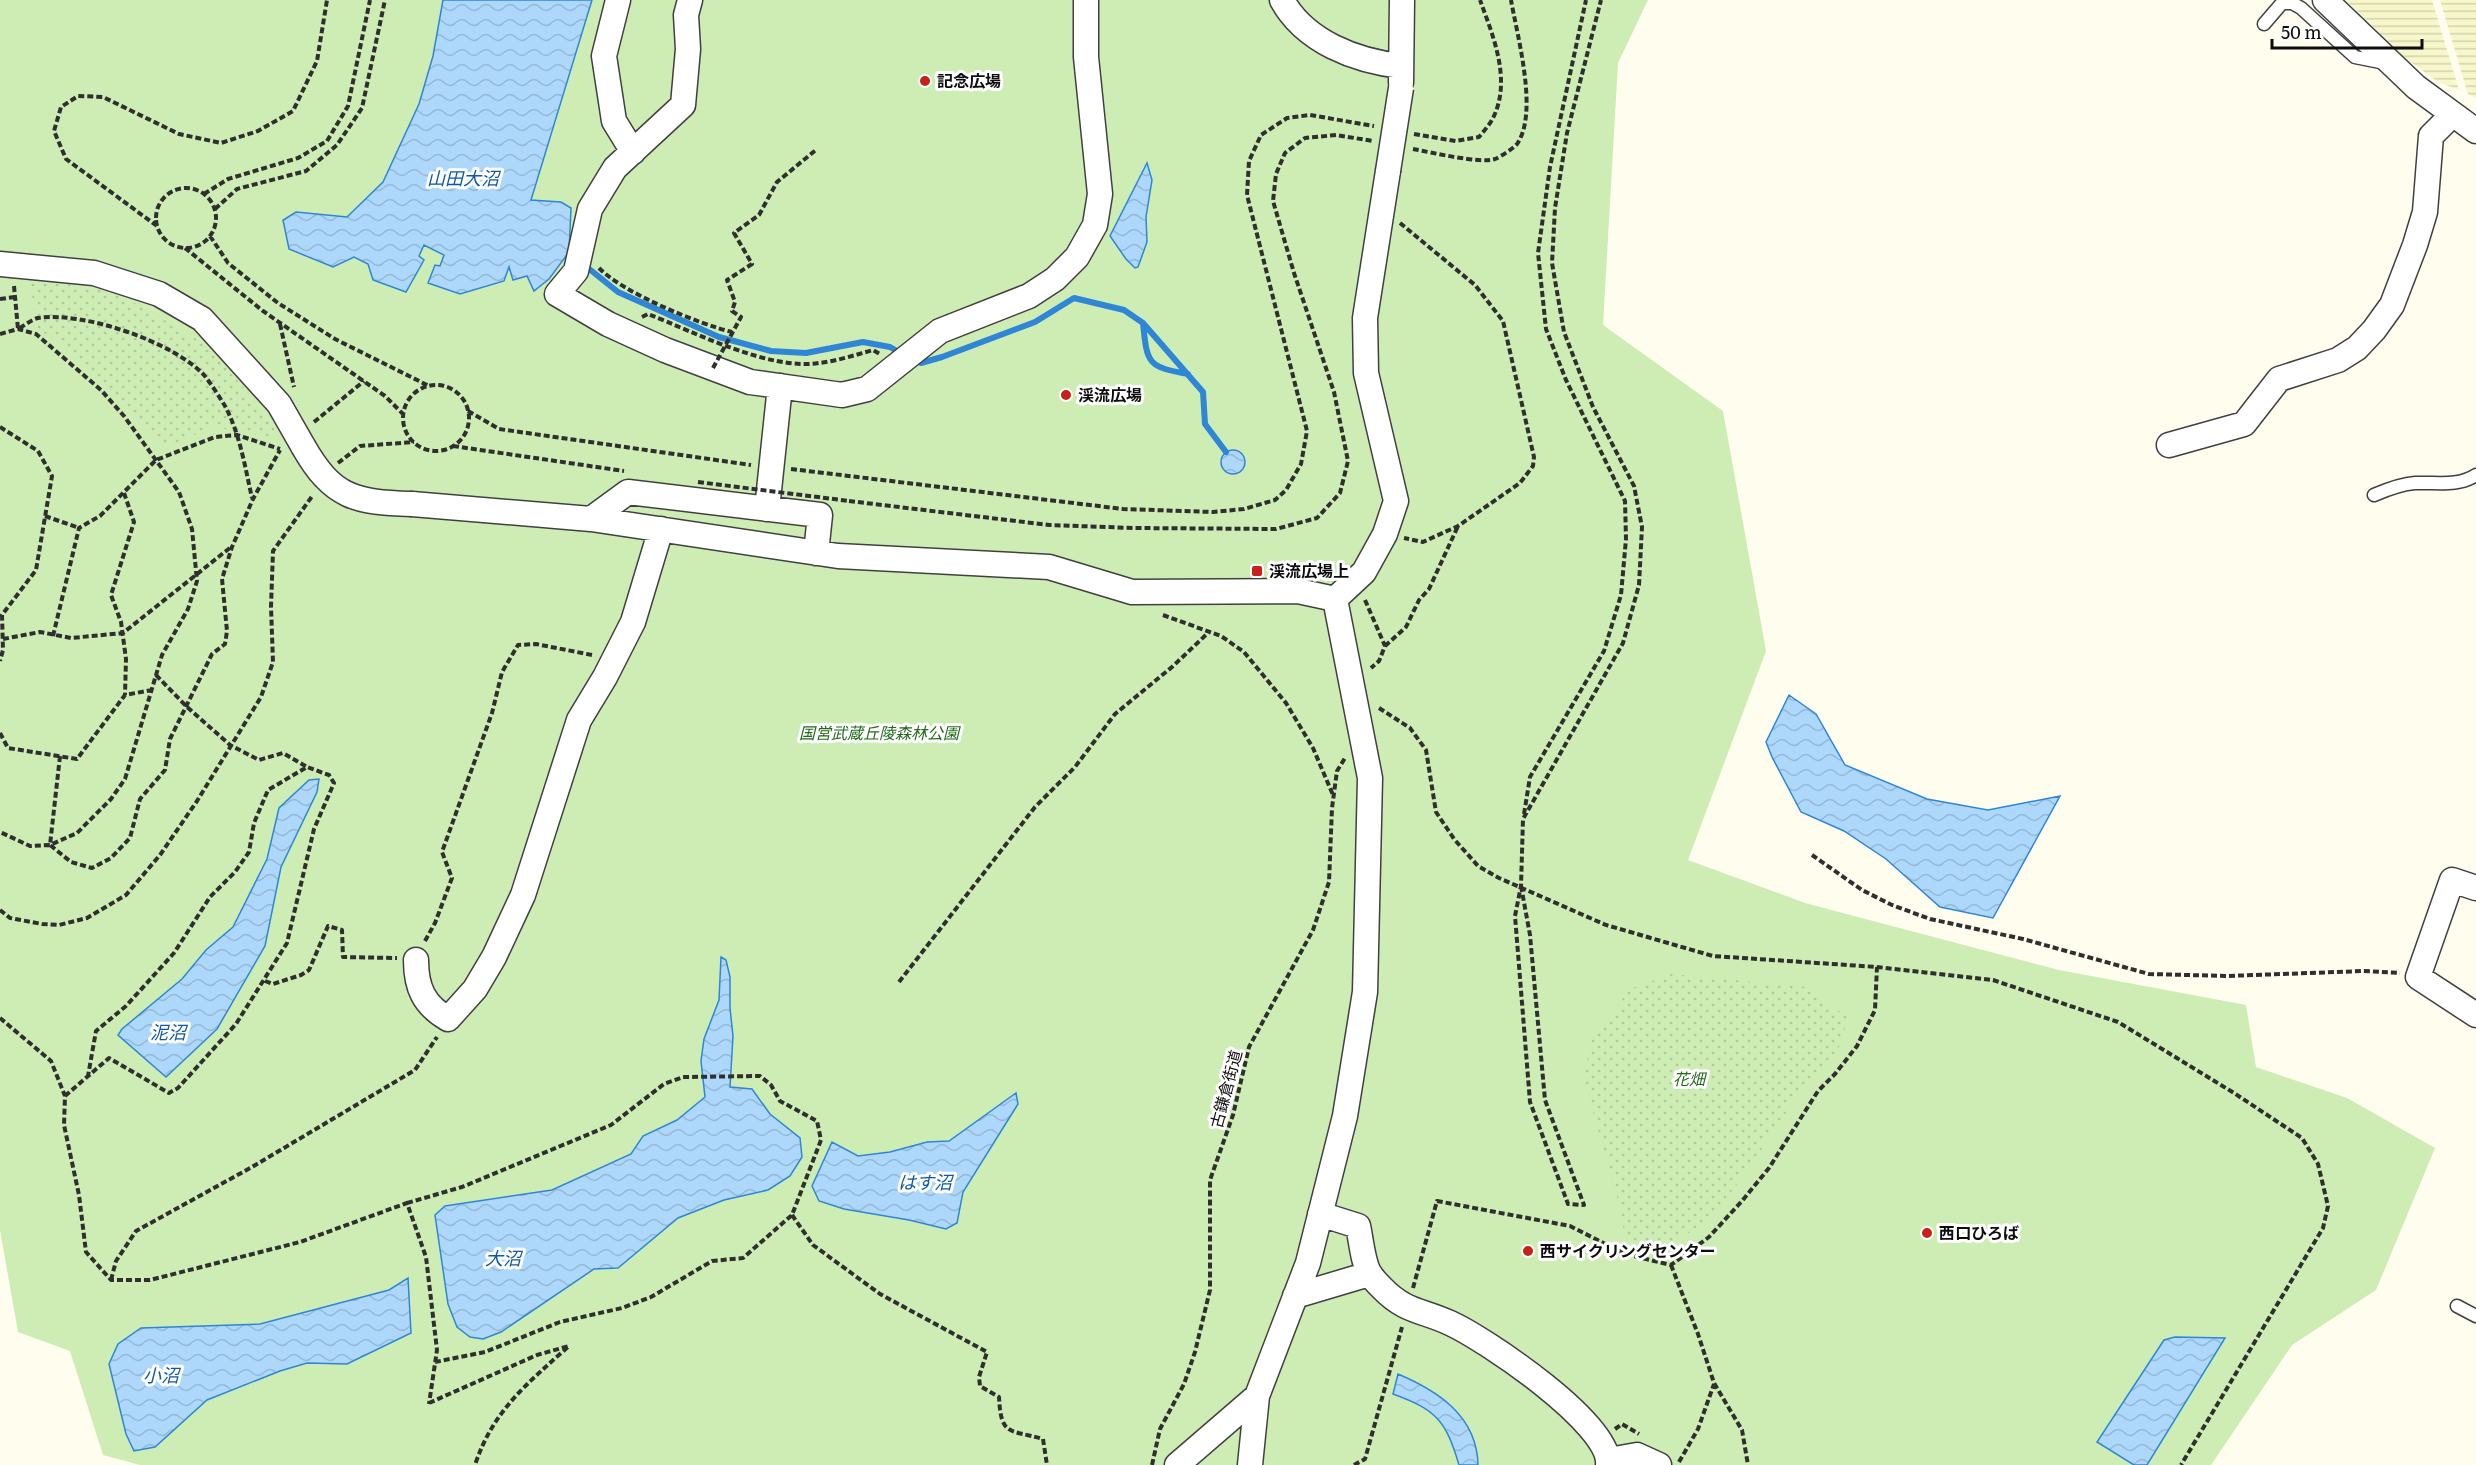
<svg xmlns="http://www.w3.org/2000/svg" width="2476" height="1465" viewBox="0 0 2476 1465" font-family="Literata,'Noto Sans JP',serif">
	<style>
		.farmland { fill: url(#farmland-rules) }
		.park { fill: #cdedb4 }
		.garden { fill: url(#garden-dots) }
		.water { fill: url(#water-waves); stroke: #2f86d7; stroke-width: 1.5 }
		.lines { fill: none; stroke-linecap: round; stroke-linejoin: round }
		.stream { stroke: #2f86d7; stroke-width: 6 }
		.lane-casing { stroke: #404040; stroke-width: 15 }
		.street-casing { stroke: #404040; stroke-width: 27 }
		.path { stroke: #2f2f2f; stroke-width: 4; stroke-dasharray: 6 3; stroke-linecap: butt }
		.lane { stroke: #fff; stroke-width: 12 }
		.street { stroke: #fff; stroke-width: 24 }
		.street-bridge-casing { stroke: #404040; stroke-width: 27; stroke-linecap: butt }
		.path-bridge { stroke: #2f2f2f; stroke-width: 4; stroke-dasharray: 6 3; stroke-linecap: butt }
		.street-bridge { stroke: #fff; stroke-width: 24 }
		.poi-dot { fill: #c8211b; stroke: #fff; stroke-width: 2 }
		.labels { text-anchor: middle; stroke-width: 6; stroke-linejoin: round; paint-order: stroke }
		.poi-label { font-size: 16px; font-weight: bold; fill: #0d0d0d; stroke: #fff; text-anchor: start }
		.park-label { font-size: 16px; font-style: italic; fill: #236a19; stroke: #fff }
		.street-label { font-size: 16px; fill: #0d0d0d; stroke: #fff }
		.water-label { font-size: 18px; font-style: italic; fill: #0d58a9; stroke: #fff }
	</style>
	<defs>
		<pattern id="farmland-rules" width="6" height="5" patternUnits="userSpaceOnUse" patternTransform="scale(1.5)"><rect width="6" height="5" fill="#f7f7cb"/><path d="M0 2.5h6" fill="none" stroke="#d3d3ad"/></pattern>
		<pattern id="garden-dots" width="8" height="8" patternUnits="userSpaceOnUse" patternTransform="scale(1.5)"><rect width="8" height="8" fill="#cdedb4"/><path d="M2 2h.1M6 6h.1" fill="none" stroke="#afca9a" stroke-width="1.8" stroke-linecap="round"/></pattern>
		<pattern id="water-waves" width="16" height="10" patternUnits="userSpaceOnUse" patternTransform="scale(1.5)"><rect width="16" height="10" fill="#aed8fb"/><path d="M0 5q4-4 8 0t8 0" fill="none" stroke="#94b8d6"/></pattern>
	</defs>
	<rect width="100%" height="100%" fill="#fffdee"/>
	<path class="farmland" d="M 2346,0 L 2432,0 L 2459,90 L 2438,82 L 2404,57 Z
		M 2440,0 L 2476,0 L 2476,98 L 2468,94 Z"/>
	<path class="park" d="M 0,0 L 1648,0 L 1618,63 L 1603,325 L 1723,411 L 1766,651 L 1688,860 L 1805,903 L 2059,970 L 2246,1005 L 2256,1067 L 2347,1098 L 2435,1148 L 2376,1290 L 2292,1345 L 2211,1465 L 140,1465 L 103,1455 L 70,1351 L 18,1332 L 0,1230 Z"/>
	<path class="garden" d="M 29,278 L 105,290 L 139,305 L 205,344 L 277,426 L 272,437 L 214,427 L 167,446 L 158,444 C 121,402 85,359 38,329 Z
		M 1672,974 L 1807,987 L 1848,1018 C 1845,1026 1844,1037 1840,1045 C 1833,1059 1816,1069 1807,1082 C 1775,1124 1724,1222 1675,1240 C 1658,1246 1642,1244 1625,1238 L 1620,1207 L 1583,1076 L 1592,1040 L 1630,989 Z"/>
	<path class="water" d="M 443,0 L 592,0 L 531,200 L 561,202 L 571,208 L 569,252 L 549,279 L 534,291 L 527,276 L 513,280 L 509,267 L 504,281 L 460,294 L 428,283 L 435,265 L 440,266 L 444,255 L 424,245 L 419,256 L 424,260 L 406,292 L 373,280 L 368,264 L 354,257 L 333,267 L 289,249 L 283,220 L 296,212 L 347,217 L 383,182 L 419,104 L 433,56 Z
		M 1147,163 L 1152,180 L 1146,217 L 1147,242 L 1138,267 L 1135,268 L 1126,259 L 1110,236 Z
		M1221 462a12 12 0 1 1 24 0a12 12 0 1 1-24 0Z
		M 1789,695 L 1816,714 L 1845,765 L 1927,799 L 1988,810 L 2060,796 L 1993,918 L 1940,907 L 1886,859 L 1844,831 L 1801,812 L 1772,757 L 1766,742 Z
		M 319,779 L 317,792 L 281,867 L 265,946 L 217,1029 L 166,1077 L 118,1035 L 122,1029 L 182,979 L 206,950 L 233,927 L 267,859 L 279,808 L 309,780 Z
		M 721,957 L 726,960 L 730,977 L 730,1008 L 733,1036 L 730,1087 L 752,1089 L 770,1114 L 800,1138 L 802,1157 L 790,1176 L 768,1190 L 724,1200 L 678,1218 L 618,1268 L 594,1269 L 501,1332 L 483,1339 L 470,1337 L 457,1327 L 448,1304 L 435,1215 L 445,1206 L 552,1190 L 631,1154 L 643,1136 L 677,1120 L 705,1097 L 701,1061 L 704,1039 L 719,1000 Z
		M 1016,1093 L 1018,1104 L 963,1192 L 957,1223 L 946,1229 L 909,1220 L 844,1209 L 819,1201 L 812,1186 L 832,1142 L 858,1156 L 890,1152 L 927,1142 L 949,1141 Z
		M 408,1278 L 411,1333 L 347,1364 L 307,1363 L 280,1371 L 207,1400 L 155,1447 L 134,1451 L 126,1434 L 109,1364 L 118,1344 L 141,1328 L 260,1324 L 389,1290 Z
		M 2175,1337 L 2225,1338 L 2147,1465 L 2134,1465 L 2097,1442 L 2164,1340 Z
		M 1398,1374 C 1438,1391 1477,1416 1478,1465 L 1459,1465 C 1446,1421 1437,1410 1393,1394 Z"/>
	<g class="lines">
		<path class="stream" d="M 583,264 L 618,292 L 719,337 L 771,351 L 806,353 L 863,342 L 890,347 L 897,351
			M 1143,323 C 1147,363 1147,367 1188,374
			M 915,359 L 921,363 L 942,357 L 1035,322 L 1074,298 L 1124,310 L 1143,323 L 1203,392 L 1205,424 L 1226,452"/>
		<defs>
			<path id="lane" d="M 2264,24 L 2282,3 L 2292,3 L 2301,8 L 2355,57 L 2385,63
				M 2374,495 C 2388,489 2401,484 2415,483 C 2437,482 2457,487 2476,475
				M 2457,1306 L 2476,1316"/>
			<path id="street" d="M 618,0 L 604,56 L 614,121 L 633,152
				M 690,0 L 686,15 L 688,49 L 683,105 L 615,168 L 590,209 L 576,271 L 557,294 L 608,324 L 665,350 L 750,382 L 842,395 L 867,389 L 940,331 L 1029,296 L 1055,279 L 1077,257 L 1095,225 L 1100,194 L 1086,57 L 1086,0
				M 1282,0 C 1305,42 1356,61 1401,66
				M 2325,0 L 2416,87 L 2476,131
				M 1401,82 L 1402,0
				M 0,264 L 94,273 L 159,294 L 202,319 L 279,404 L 303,446
				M 2169,445 L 2244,424 L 2279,379 L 2338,360 L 2357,348 L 2374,330 L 2392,305 L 2415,245 L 2425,212 L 2431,136 L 2453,114
				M 412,504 L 591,519 L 838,556 L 1049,567 L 1132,592 L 1298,591 L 1335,599
				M 767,509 L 780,386
				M 591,519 L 628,492 L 820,515 L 816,553
				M 1335,599 L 1364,572 L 1385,534 L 1396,501 L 1366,373 L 1365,318 L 1388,171
				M 2476,888 L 2452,880 L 2418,977 L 2476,1015
				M 416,960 C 416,988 424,1005 448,1019 L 475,989 L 494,957 L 523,895 L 579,720 L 605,677 L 633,622 L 661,529
				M 1320,1214 L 1358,1226 C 1361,1239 1363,1264 1370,1274 C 1373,1279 1378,1284 1382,1288 C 1405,1312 1422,1310 1450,1323 C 1485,1339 1612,1424 1608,1465
				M 1295,1296 L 1369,1274
				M 1609,1460 L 1637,1455 L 1659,1465
				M 1177,1465 L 1257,1396
				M 1250,1465 L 1257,1396 L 1308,1263 L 1345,1116 L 1365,992 L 1370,778 L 1335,599"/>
		</defs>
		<use href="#lane" class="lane-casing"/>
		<use href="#street" class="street-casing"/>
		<path class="path" d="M 1414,134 L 1456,141 L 1479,137 C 1484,131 1490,124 1493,118 C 1512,80 1493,36 1480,0
			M 1413,149 C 1430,152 1480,164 1495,159 C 1500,157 1514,148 1517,144 C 1539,113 1517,35 1511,0
			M156 218a30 30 0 1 1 60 0a30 30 0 1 1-60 0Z
			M 204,194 L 228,179 L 298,158 L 327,141 L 348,106 L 370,0
			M 215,209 L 237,189 L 306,171 L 337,145 L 362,108 L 385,0
			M 1400,223 L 1475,285 L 1503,321 L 1534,457 L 1533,466 L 1520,483 L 1458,526 L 1423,542 L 1404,538
			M 157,226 L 66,159 L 54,131 L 61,107 L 78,96 L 103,97 L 179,134 L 221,143 L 258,131 L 293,111 L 317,61 L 327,0
			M 210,236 L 228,263 L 278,303 L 335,339 L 429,386
			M 185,248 L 263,311 L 385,396 L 403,414
			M 599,268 C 623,293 699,324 732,332
			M 14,286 L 18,329 C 24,326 32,319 38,318 C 83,311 173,342 204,375 C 211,384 219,396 225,406 C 240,434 245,467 252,498
			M 0,299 L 15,297
			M 642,317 L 648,314 C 694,332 770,371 819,363 C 837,361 855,355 873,350 L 880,354
			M 280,324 L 294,387
			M 0,334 L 18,329 L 36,334 L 101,390 L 124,416 L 179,492 L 192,529 L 197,581 L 188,609 L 162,655 L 125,779 L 111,799 L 77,833 L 50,845 L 30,846 L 0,832
			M403 418a33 33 0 1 1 66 0a33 33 0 1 1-66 0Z
			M 468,411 L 499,429 L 751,465
			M 314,422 L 364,381
			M 0,427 L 38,451 L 52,476 L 36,570 L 2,615 L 3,650 L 0,661
			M 453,446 L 624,471
			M 338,463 L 360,446 L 414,442
			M 791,469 L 1123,509 L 1213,512 L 1244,509 L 1275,500 L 1286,490 L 1301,464 L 1307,431 L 1247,195 L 1249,161 L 1261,135 L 1287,118 L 1310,115 L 1374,126
			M 124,493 L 134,522 L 111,595 L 121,622 L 126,659 L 125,695
			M 849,501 L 1049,525 L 1134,528 L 1276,529 L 1317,518 L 1340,493 L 1348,461 L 1334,392 L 1294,273 L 1273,201 L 1276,174 L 1285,153 L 1305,138 L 1336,135 L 1373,141
			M 45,516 L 79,528
			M 1365,600 L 1385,646 L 1379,661 L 1371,668
			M 1163,615 L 1221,636 L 1244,652 L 1286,703 L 1313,748 L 1333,795
			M 53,636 L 79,528 L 100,516 L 156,460 L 215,437 L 237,435 L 280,449
			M 3,639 L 40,632 L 71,638 L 123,633 L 231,547
			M 1385,646 L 1406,627 L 1419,600 L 1429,589 L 1458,526
			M 156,675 L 186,706 L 230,745 L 259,760 L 283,753 L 307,767
			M 1379,708 L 1410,728 L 1426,750 L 1436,812 L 1454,839 L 1478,866 L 1499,878 L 1606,925 L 1713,956 L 1877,967 L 1993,980 L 2118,1022 L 2234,1093 L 2302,1138 L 2318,1164 L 2328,1206 L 2323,1228 L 2181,1465
			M 0,733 L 8,748 L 77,759 L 125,695 L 152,690
			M 60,756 L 50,845 L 71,862 L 92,868 L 111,858 L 130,838 L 140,799 L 165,770 L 170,739 L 212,654 L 225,644 L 227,631 L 222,579 L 232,547 L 253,499 L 280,450
			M 1524,814 L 1530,777 L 1604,651 L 1621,595 L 1626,539 L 1625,501 L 1566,380 L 1546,329 L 1538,253 L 1550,167 L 1586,0
			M 1812,855 L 1862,890 L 1892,905 L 1930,919 L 2023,939 L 2149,974 L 2227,976 L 2364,971 L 2400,973
			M 1521,886 L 1530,935 L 1545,1100 L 1584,1205 L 1568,1204 L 1530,1102 L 1515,916 L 1521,886 L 1523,819 L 1623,643 L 1639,585 L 1642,527 L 1634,486 L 1593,407 L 1564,332 L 1552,263 L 1555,208 L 1567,133 L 1601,0
			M 0,910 L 10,918 L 42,924 L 59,925 L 87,918 L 126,895 L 160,855 L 197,801 L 261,697 L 273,662 L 271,607 L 273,551 L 313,495
			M 425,941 L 435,923 L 452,878 L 442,852 L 492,713 L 502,672 L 518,645 L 536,644 L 592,655
			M 265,981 L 273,984 L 301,975 L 309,970 L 328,926 L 342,930 L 343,957 L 397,958
			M 899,982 L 1035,807 L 1075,767 L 1115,714 L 1172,667 L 1209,632
			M 0,1018 L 51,1061 L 65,1096 L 64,1125 L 79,1195 L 86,1252 L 111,1280 L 150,1280 L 300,1242 L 407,1203 L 426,1257 L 437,1350 L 429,1404
			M 65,1096 L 109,1058 L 169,1093 L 178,1088 L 236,1024 L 287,943 L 314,829 L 334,783 L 329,775 L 307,767 L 268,790 L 254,823 L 249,852 L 235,872 L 210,897 L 174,953 L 126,1006 L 96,1031 L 88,1076
			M 407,1203 L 462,1187 L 611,1125 L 664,1084 L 683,1077 L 760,1076 L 771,1085 L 780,1101 L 817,1121 L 821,1140 L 792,1215 L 743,1258 L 712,1261 L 651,1297 L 622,1308 L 560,1322 L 485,1352 L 435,1362
			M 792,1215 L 813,1245 L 880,1294 L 987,1352 L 979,1377 L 980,1386 L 999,1397 C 1001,1437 1009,1429 1043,1439 L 1047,1465
			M 1671,1265 L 1698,1334 L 1714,1383 L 1742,1430 L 1748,1465
			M 111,1280 L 116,1261 L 136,1231 L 252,1167 L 415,1070 L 437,1037
			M 1413,1288 L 1437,1201 L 1570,1226 L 1625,1254 L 1671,1265 L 1709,1237 L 1742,1201 L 1769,1168 L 1818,1091 L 1835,1074 L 1857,1046 L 1875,1010 L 1877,967
			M 429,1403 L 537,1355 L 569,1346 C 528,1383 493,1410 475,1465
			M 1615,1429 L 1622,1424 L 1639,1434
			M 1679,1462 L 1698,1429 L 1714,1384
			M 1152,1465 L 1160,1429 L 1184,1384 L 1195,1352 L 1210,1290 L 1210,1180 L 1233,1115 L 1249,1047 L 1313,930 L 1329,882 L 1332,808 L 1337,771 L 1345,758
			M 1354,1465 L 1365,1459 L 1402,1327"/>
		<use href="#lane" class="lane"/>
		<use href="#street" class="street"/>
		<defs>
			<path id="street-bridge" d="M 1388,171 L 1401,88
				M 303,446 C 333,499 356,502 412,504"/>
		</defs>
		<use href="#street-bridge" class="street-bridge-casing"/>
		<path class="path-bridge" d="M 713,368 L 741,317 L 732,311 L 735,302 L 727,280 L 752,264 L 734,233 L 759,215 L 777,182 L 817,149
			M 698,482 L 849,501"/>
		<use href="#street-bridge" class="street-bridge"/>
	</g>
	<g class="poi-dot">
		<circle cx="925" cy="81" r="6"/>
		<circle cx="1066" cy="395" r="6"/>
		<rect x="1251" y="565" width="12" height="12" rx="3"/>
		<circle cx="1927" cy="1233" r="6"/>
		<circle cx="1528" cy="1251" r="6"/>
	</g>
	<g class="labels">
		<g class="poi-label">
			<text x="937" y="87">記念広場</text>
			<text x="1078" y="401">渓流広場</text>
			<text x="1269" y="577">渓流広場上</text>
			<text x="1939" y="1239">西口ひろば</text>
			<text x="1540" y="1257">西サイクリングセンター</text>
		</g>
		<g class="park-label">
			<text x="879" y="739">国営武蔵丘陵森林公園</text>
			<text x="1689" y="1085">花畑</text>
		</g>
		<g class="street-label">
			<text transform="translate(1226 1089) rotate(-75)" y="6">古鎌倉街道</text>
		</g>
		<g class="water-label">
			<text x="463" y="185">山田大沼</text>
			<text x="168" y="1039">泥沼</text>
			<text x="925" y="1189">はす沼</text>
			<text x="503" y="1265">大沼</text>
			<text x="161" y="1382">小沼</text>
		</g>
	</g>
	<path d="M2272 39v9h150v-9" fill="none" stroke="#0d0d0d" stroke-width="3"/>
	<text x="2281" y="39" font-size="18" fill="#0d0d0d" stroke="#ffffff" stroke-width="4.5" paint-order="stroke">50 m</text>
</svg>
